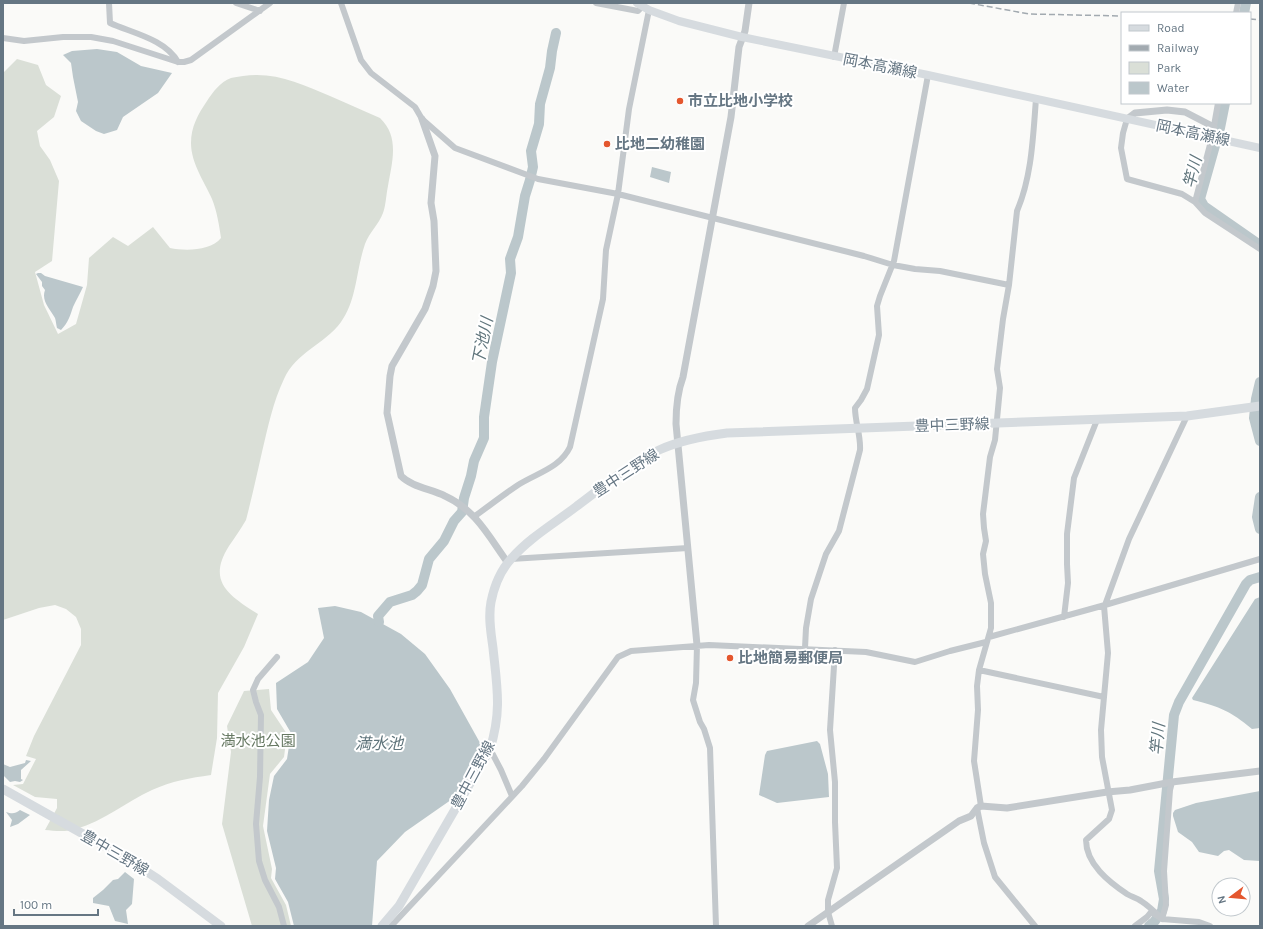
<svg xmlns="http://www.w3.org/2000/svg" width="1263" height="929" viewBox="0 0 1263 929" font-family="Karla,'Noto Sans JP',sans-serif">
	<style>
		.green { fill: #dadfd7 }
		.water { fill: #bbc7cb }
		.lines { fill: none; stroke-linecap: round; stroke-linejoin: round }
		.river { stroke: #bbc7cb; stroke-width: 10 }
		.minor { stroke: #c3c8cc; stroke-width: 6 }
		.tertiary { stroke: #c3c8cc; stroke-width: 7 }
		.secondary { stroke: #d6dbdf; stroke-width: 8 }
		.primary { stroke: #d6dbdf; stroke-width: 9 }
		.rail { stroke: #a2aab0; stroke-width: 1.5; stroke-dasharray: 6 3; stroke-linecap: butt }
		.poi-dot { fill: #e4572e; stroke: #fff; stroke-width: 1.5 }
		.labels { text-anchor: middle; stroke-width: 4; stroke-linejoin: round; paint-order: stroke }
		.street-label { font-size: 15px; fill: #657683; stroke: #fff }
		.poi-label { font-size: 15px; font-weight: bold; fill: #657683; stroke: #fff; text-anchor: start }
		.park-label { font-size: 15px; fill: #687a64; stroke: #fff }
		.water-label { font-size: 16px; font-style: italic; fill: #60757c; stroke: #fff }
	</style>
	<rect width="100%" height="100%" fill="#fafaf8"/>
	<path class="green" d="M 17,59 L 38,65 L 46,85 L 61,96 L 54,117 L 37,131 L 40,146 L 50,160 L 59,181 L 52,261 L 35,272 L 44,305 L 58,334 L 76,324 L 87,285 L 89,258 L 113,237 L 128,246 L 153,227 L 170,248 C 185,251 211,251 221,238 C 219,224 217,212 212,199 C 204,181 191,163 191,143 C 191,127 198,114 207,101 C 213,92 220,82 231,78 C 234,77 239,77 243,76 C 274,71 302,84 330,96 C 347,103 363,111 380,118 C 400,137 392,162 388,186 C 386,195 386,205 383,213 C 379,224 369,233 365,244 C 356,270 357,300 341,322 C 324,345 296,352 284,379 C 273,402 268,427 262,452 C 257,474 252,497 246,520 C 241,529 235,537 229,546 C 206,582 230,596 258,614 L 244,647 L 218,693 L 217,738 L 211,775 C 190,778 172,781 152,790 C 126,802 104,821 76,829 C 67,832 55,831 45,830 L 57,808 L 57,799 L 35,797 L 13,785 L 23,784 L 36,759 L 26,756 L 34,736 L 81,645 L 81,629 L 76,617 L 66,609 L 55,605 L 39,608 L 3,620 L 3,73 Z
		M 269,689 L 271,710 L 287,734 L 284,757 L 270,774 L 263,826 L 272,869 L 271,878 L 286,905 L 291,926 L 252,926 L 222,824 L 231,752 L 227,726 L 244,691 Z"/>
	<path class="water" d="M 97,49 L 117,52 L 141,66 L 172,73 L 158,93 L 123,117 L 117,130 L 104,134 L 96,131 L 81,121 L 76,111 L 78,102 L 73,77 L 71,63 L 63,55 L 72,51 Z
		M 652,167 L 671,172 L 669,183 L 650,177 Z
		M 38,273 L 41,273 L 45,276 L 83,287 C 80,294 76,300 73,307 C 70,316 68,323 61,330 L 57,328 C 56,324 56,321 55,318 C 50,309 41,301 45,290 L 42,286 L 42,282 L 36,274 Z
		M 1260,597 L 1260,728 L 1252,729 C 1230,711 1221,707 1193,700 L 1192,698 L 1255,599 Z
		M 335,606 L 361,612 L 401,634 L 425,654 L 450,689 L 484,750 L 458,795 L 405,832 L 377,861 L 372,926 L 294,926 L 288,902 L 275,879 L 276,868 L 267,831 L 269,800 L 274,776 L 287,759 L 291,733 L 277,709 L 276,683 L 308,662 L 324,638 L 318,608 Z
		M 817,741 L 820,744 L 828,774 L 829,797 L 777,803 L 759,795 L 765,755 L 767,751 Z
		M 26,760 L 31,761 L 21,770 L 21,779 L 23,780 L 20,782 L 15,781 L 10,782 L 3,775 L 3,764 L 10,767 L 25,763 Z
		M 1260,791 L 1260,861 L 1244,860 L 1229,850 L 1224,851 L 1218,856 L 1199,852 L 1192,842 L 1178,832 L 1173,816 L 1173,813 L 1175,810 L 1196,803 Z
		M 20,810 L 30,815 L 18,824 L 10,827 L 12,820 L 6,812 C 12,814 15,814 20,810 Z
		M 125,872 L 134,879 L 132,904 L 126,910 L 128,924 L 115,921 L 109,906 L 93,903 L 93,898 L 103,890 L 113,880 L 118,879 Z"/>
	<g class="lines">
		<path class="river" d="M 1244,13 L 1246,3
			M 1225,103 L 1220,128 L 1200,199 L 1204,206 L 1260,245
			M 1260,382 L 1256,399 L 1254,418 L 1260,441
			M 1260,497 L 1257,517 L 1260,529
			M 379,622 L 378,616 L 390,602 L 412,595 L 417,591 L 422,585 L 429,559 L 444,541 L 454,521 L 462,512 L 464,498 L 471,476 L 474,461 L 484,438 L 484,417 L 492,362 L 511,273 L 510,259 L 518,237 L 525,196 L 530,180 L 533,167 L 531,151 L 539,124 L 540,104 L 550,68 L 552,51 L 556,33
			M 1149,926 L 1154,922 L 1162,911 L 1164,899 L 1159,871 L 1174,715 L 1179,702 L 1246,584 L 1250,580 L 1260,577"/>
		<path class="minor" d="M 109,3 L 110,23 C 132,33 165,39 178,62
			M 236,3 L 260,11
			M 341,3 L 361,60 L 371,73 L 415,107 L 422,119 L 455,148 L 538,179 L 618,194 L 629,109 L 649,10
			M 596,3 L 638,11 L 642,7
			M 1236,13 L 1238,3
			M 3,38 L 24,41 L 63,37 L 91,37 L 113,41 L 178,62 L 184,62 L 191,60 L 270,3
			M 834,57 L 844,3
			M 1127,119 L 1123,133 L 1121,148 L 1127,179 L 1182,194 L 1195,202 L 1205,213 L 1260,249
			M 1195,202 L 1212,137 L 1218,103
			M 475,516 C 489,506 503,495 518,485 C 537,473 560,468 570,447 L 603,299 L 606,250 L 618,194 L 864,256 L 893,265 L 915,269 L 940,271 L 1009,285
			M 511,559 L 688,548
			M 1105,605 L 1129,539 L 1187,416
			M 1104,606 L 1108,653 L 1101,730 L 1102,757 L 1112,810 L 1109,819 L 1086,840 C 1086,864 1109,882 1127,894 C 1132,897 1137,898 1141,901 C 1149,906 1156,913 1162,919
			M 1064,617 L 1068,583 L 1067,564 L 1067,534 L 1074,478 L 1097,420
			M 989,637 L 1105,605 L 1260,559
			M 697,645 L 696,683 L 693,700 L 700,722 L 704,729 L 710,748 L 716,926
			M 805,648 L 806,628 L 811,599 L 826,554 L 839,531 L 860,450 C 861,436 855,422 855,408 L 861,400 L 867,389 L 879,335 L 877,306 L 880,296 L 894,261 L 928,75
			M 277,657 L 258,679 L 253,690 L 256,702 L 261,715 L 260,777 L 256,824 L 259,861 L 265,880 L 279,907 L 284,926
			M 979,670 L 1104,697
			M 490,749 L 501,770 L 512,796
			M 981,806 L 974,761 L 978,710 L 977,686 L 979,670 L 991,628 L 991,603 L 985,574 L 983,554 L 986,541 L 984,528 L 983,514 L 990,457 L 995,440 L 1000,388 L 997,369 L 1003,319 L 1009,285 L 1017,211 C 1032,176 1033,136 1036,99
			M 977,808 L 984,843 L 995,877 L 1035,926
			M 1162,919 L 1166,905 L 1164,871 L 1170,790 L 1172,782
			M 385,926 L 394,923 L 522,786 L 544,759 L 618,657 L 631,651 L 709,645 L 866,652 L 915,662 L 950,651 L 986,642
			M 832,926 L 828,912 L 828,900 L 837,868 L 835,822 L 835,782 L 830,730 L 835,650
			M 1135,926 L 1147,917 L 1151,912 L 1162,919 L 1199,922 L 1210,926"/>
		<path class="tertiary" d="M 422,119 L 435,156 L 431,203 L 434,221 L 436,271 L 433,286 L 425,309 L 392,366 L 390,376 L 387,413 L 401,476 C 412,487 431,489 445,496 C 476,510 489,537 508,563
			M 1127,119 L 1135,113 L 1167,110 L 1185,112 L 1214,127
			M 697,645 L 676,424 C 676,407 677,393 683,377 L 731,117 L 739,47 L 745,31 L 749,3
			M 808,926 L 959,821 L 971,816 L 977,808 L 981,806 L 1007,808 L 1107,792 L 1130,790 L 1172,782 L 1260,771"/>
		<path class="secondary" d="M 637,3 L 649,10 L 679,21 L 742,37 L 928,75 L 1260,148"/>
		<path class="primary" d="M 3,789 L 124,857 L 158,879 L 221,926
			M 382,926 L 399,906 L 490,749 C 502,711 497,687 493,648 C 491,633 488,617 491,602 C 494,587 500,571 511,559 C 529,538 555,523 577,506 C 603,487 630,463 659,450 C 681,440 703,436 727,433 L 1187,416 L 1260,406"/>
		<path class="rail" d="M 969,3 L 1029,14 L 1122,16
			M 1250,19 L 1260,20"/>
	</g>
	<g class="poi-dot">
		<circle cx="680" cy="101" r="4"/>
		<circle cx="607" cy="144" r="4"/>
		<circle cx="730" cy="658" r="4"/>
	</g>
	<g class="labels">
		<g class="street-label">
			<text transform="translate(880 66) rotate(11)" y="5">岡本高瀬線</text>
			<text transform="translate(1193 133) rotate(12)" y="5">岡本高瀬線</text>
			<text transform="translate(952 425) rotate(-2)" y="5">豊中三野線</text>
			<text transform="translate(626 473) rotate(-33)" y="5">豊中三野線</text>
			<text transform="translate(473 775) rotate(-62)" y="5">豊中三野線</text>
			<text transform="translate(115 853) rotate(30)" y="5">豊中三野線</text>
		</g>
		<g class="poi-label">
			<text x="688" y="106">市立比地小学校</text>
			<text x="615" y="149">比地二幼稚園</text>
			<text x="738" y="663">比地簡易郵便局</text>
		</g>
		<g class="park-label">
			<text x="258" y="746">満水池公園</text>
		</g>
		<g class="water-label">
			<text transform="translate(1192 172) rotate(-76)" y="6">竿川</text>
			<text transform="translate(482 341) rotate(-79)" y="6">下池川</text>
			<text transform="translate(1157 739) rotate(-85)" y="6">竿川</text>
			<text x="379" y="749">満水池</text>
		</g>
	</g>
	<rect width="1263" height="929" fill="none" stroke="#657683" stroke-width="8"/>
	<rect x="1121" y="12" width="130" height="92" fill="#ffffff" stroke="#c1c8cd"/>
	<rect x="1129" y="25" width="20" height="6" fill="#d6dbdf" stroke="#c1c8cd"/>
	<text x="1157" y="32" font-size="12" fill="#657683">Road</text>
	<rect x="1129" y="45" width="20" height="6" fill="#a2aab0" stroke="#c1c8cd"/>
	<text x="1157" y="52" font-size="12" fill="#657683">Railway</text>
	<rect x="1129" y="62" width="20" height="12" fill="#dadfd7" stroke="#c1c8cd"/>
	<text x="1157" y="72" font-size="12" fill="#657683">Park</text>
	<rect x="1129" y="82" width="20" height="12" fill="#bbc7cb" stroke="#c1c8cd"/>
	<text x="1157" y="92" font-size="12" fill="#657683">Water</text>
	<g transform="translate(1231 897) rotate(254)"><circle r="19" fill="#ffffff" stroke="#c1c8cd"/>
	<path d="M0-3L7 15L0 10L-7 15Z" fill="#e4572e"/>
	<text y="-6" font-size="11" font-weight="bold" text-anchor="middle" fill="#657683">N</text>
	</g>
	<path d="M14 909v6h84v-6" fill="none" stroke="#657683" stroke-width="2"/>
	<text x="20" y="909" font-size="12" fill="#657683" stroke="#ffffff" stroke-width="3" paint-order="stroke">100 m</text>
</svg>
